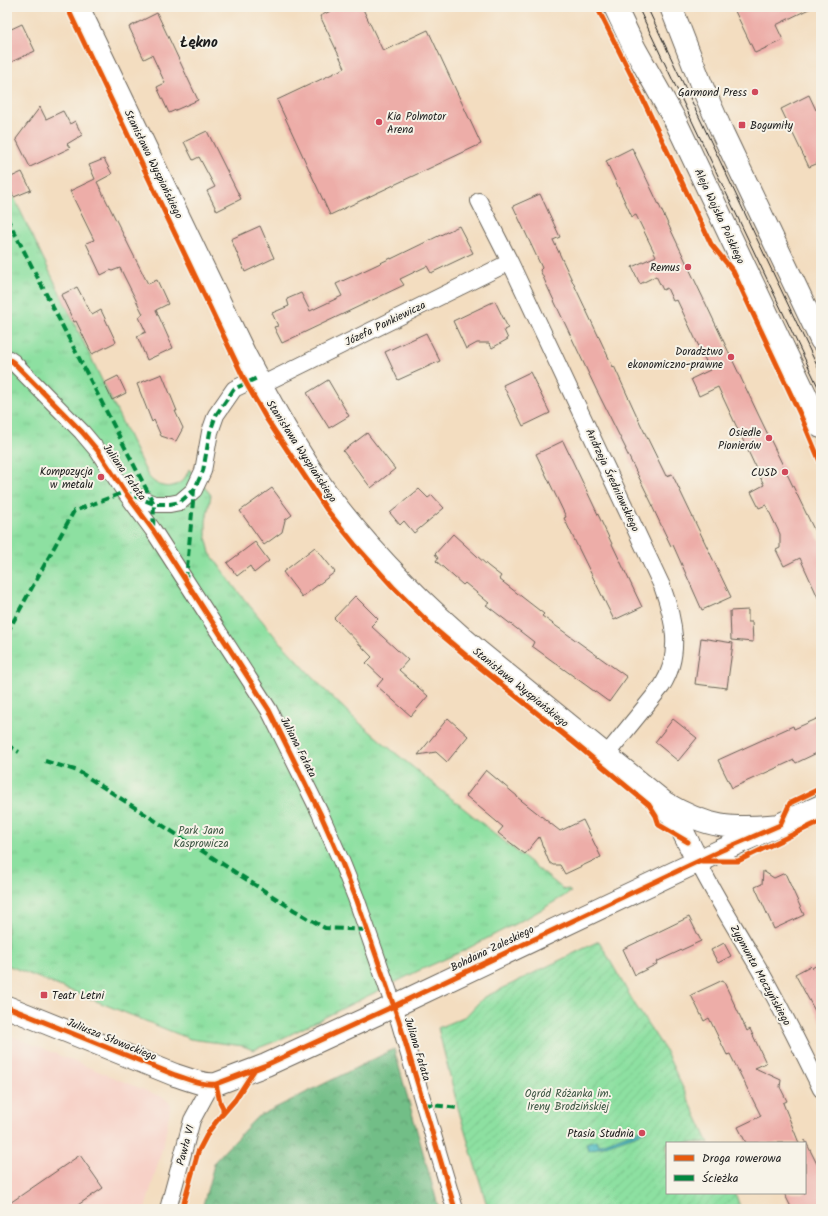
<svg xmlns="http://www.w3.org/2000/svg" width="828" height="1216" viewBox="0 0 828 1216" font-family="Kalam,sans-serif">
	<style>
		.built { fill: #f7d1c7 }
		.forest { fill: url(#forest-crowns); stroke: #476d52 }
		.park { fill: url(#park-tufts); stroke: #547e5e }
		.garden { fill: url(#garden-furrows); stroke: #547e5e }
		.water { fill: url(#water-waves); stroke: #386e72 }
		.building { fill: #edada8 }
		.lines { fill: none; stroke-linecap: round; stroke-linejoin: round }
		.street-casing { stroke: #676055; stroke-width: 18 }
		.secondary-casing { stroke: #676055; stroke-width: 24 }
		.street { stroke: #fff; stroke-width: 16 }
		.secondary { stroke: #fff; stroke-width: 22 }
		.tram { stroke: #1c1c1c; stroke-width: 1 }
		.quiet { stroke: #00873e; stroke-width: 4; stroke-dasharray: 8 4; stroke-linecap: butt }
		.cycleway-casing { stroke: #f7f3e8; stroke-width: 8 }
		.cycleway { stroke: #e8590c; stroke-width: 5 }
		.poi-dot { fill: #d1495b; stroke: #f7f3e8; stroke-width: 1.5 }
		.labels { text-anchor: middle; stroke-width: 4; stroke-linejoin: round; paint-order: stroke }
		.poi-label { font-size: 11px; fill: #1c1c1c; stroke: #f7f3e8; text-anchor: end }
		.street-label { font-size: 11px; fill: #1c1c1c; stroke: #f7f3e8 }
		.park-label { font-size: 11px; fill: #3e5744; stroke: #f7f3e8 }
		.district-label { font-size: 15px; font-weight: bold; fill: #1c1c1c; stroke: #f7f3e8 }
	</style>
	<defs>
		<pattern id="forest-crowns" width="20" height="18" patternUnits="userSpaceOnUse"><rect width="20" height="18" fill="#72be87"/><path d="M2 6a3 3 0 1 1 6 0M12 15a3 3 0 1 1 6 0" fill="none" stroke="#5d9a6e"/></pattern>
		<pattern id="park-tufts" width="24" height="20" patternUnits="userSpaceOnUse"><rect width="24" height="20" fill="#8de0a1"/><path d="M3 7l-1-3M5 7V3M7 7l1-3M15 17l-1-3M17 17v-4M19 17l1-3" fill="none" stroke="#79c08a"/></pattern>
		<pattern id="garden-furrows" width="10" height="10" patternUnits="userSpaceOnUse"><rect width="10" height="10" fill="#8de0a1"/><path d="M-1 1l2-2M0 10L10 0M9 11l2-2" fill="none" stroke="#79c08a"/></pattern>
		<pattern id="water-waves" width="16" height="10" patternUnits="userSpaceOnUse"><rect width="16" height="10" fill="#53c1c8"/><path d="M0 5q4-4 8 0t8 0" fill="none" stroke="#48a5ab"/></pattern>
	</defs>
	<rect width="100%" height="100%" fill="#f7f3e8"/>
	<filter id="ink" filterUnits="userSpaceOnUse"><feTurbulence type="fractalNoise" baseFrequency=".025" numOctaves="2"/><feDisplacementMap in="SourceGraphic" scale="8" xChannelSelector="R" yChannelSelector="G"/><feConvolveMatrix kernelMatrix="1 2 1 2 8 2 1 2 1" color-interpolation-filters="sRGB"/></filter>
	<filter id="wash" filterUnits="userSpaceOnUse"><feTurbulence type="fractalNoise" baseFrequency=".012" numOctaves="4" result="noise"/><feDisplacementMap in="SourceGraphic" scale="16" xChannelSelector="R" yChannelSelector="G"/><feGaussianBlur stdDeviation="0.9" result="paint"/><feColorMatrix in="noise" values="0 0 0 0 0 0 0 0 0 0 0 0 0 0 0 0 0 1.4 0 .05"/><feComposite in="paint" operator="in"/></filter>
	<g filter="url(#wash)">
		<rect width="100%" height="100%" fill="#f3ddc0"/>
		<path class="built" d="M 7,1034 L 154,1094 L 163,1097 L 171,1104 L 164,1142 L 145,1209 L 7,1209 Z"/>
		<path class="forest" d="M 394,1049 L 439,1209 L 202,1209 L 215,1161 L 257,1117 Z"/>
		<path class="park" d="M 7,183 L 147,474 C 159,493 183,490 189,469 L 211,495 L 206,521 L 206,536 L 210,553 L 235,588 L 278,640 L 323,688 L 355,719 L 393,751 L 563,889 L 565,890 L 567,889 L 571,892 L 532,915 L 463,951 L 418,971 L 279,1040 L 253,1050 L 243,1046 L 190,1039 L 7,965 Z"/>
		<path class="garden" d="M 599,941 L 634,1003 L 665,1050 L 709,1143 L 667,1143 L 667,1193 L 735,1193 L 741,1209 L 488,1209 L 458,1108 L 438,1028 L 466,1016 L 483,998 Z"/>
		<path class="water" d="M 645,1128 L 646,1131 L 588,1151 L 586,1143 L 596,1140 L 598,1145 Z"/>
		<g id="blocks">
			<path class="building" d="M 339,7 L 362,7 L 383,51 L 428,30 L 481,144 L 330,215 L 277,100 L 345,68 L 320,16 Z
				M 733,7 L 813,7 L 776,25 L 783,40 L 755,53 Z
				M 157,13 L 198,100 L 169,113 L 157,87 L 165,83 L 152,55 L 144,59 L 129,27 Z
				M 22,24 L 35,51 L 7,64 L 7,31 Z
				M 809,95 L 816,110 L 821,107 L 821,162 L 809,167 L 781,109 Z
				M 40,107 L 46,119 L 63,111 L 70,124 L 75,121 L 82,135 L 67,144 L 70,148 L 30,167 L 16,139 Z
				M 207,131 L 241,199 L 217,211 L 207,191 L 215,187 L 199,157 L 193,160 L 184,142 Z
				M 632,148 L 759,416 L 821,544 L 821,604 L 800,558 L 784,566 L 776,550 L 780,548 L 780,534 L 766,505 L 759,508 L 751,492 L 764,485 L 718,387 L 699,396 L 691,379 L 710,370 L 677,300 L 673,301 L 667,288 L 663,290 L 656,276 L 640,284 L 632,267 L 656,256 L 636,215 L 632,217 L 606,161 Z
				M 104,159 L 112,174 L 97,182 L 148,284 L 157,280 L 168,304 L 156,310 L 173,348 L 147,360 L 137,336 L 146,332 L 139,317 L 143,314 L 120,268 L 112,271 L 111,270 L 101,275 L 86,243 L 94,240 L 70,191 L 95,179 L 89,165 Z
				M 22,172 L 31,190 L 14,197 L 7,184 L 7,179 Z
				M 540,194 L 560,237 L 553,240 L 613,367 L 614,366 L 641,425 L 666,476 L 672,474 L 731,597 L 702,610 L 673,545 L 671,546 L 652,506 L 653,506 L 625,449 L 626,449 L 596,389 L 548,288 L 540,270 L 542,268 L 513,206 Z
				M 260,226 L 274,258 L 245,272 L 231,239 Z
				M 459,226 L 473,253 L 431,273 L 427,266 L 400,279 L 404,285 L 282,343 L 274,327 L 278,326 L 272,313 L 289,306 L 287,299 L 301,293 L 310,311 L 342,296 L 336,284 L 391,258 L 391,259 Z
				M 77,287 L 92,315 L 101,310 L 116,342 L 92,354 L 76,321 L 74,322 L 61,295 Z
				M 495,301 L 508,328 L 504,330 L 508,339 L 492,348 L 489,343 L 477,343 L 466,349 L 453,321 Z
				M 426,333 L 440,361 L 398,380 L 385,352 Z
				M 530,372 L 550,413 L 523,426 L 503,385 Z
				M 162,374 L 177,411 L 175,411 L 183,428 L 176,441 L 161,436 L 154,420 L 152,422 L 137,384 Z
				M 118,376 L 126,393 L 112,400 L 104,383 Z
				M 328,380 L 349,416 L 329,428 L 307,393 Z
				M 367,433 L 395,469 L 371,488 L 343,451 Z
				M 563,441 L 642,607 L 614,620 L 574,539 L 564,518 L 566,517 L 536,454 Z
				M 272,488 L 292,515 L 285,520 L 282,532 L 264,545 L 240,511 Z
				M 419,489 L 428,498 L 432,495 L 444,508 L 414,533 L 404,521 L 400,525 L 390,513 Z
				M 453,534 L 488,566 L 501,576 L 499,579 L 544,614 L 542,616 L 627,677 L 609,702 L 532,646 L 534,642 L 486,605 L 489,603 L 465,583 L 463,585 L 436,561 L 438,558 L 435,554 Z
				M 255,542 L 269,561 L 254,573 L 250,566 L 237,576 L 227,563 Z
				M 315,547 L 335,572 L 302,597 L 283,572 Z
				M 355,596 L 378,619 L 371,626 L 408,660 L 399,670 L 428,696 L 411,716 L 377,686 L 383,679 L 366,663 L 372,657 L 334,618 Z
				M 748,610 L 748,622 L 752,622 L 753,642 L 731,640 L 730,611 Z
				M 701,638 L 733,643 L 727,688 L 695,684 Z
				M 821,717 L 821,751 L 796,763 L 794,760 L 732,788 L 718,760 L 793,726 L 794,729 Z
				M 448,718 L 468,736 L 447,762 L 436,752 L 418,755 Z
				M 673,719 L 697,738 L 678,761 L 655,742 Z
				M 486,770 L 517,796 L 517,797 L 560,831 L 583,820 L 601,857 L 565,874 L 560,865 L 553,865 L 549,862 L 539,837 L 525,854 L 498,833 L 503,827 L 466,796 Z
				M 763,871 L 774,878 L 785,873 L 804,915 L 774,929 L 755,887 L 762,884 Z
				M 689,917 L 701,941 L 656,962 L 657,964 L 635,975 L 623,949 Z
				M 724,943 L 731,956 L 718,963 L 711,950 Z
				M 821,963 L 821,1022 L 795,974 L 810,966 L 812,968 Z
				M 723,980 L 747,1031 L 750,1029 L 766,1063 L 755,1068 L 781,1080 L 780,1087 L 787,1101 L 783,1103 L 799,1143 L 746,1143 L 738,1127 L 761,1116 L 730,1054 L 727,1055 L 709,1018 L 704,1021 L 691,995 Z
				M 805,1140 L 821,1172 L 821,1209 L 792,1209 L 784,1193 L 805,1193 Z
				M 80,1155 L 103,1188 L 72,1209 L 7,1209 L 7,1205 Z"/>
		</g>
	</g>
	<g filter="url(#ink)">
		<use href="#blocks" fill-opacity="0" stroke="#676055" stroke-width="1"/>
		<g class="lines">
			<defs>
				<path id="street" d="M 479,201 L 510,262 L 662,586 C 674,619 682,654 662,686 L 606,755
					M 7,358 L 13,362 L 82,432 L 98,451 L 125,492 L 153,530 L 269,710 L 320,813 L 342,863 L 356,898 L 399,1021 L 455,1209
					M 261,385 L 510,262
					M 125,492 L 154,504 L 170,504 L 180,502 L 194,490 L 203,471 L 210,432 L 216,415 L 234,389 L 257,378
					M 698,862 C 716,898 738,932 758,967 C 781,1007 801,1048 821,1089
					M 168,1209 L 192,1120 L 211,1085"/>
				<path id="secondary" d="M 78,7 L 246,357 C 271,404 297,452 328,495 C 373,555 422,604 479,652 L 665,803 C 707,828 732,830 780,825
					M 615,7 L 635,49 L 676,122 L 821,427
					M 671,7 L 701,84 L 723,134 L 821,340
					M 664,804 L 682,830 L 698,862
					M 7,1007 L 175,1075 C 188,1079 203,1086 216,1084 L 266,1065 L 394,1006 L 720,851 L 821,806"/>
			</defs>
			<use href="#street" class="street-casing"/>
			<use href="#secondary" class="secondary-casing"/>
			<use href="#street" class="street"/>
			<use href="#secondary" class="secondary"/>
			<path class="tram" d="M 638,7 L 821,393
				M 647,7 L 821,374"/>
			<path class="quiet" d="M 7,218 L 154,504 L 153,530
				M 186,580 L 194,490
				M 7,633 L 74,511 L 125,492 L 154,504 L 170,504 L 180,502 L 194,490 L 203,471 L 210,432 L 216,415 L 234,389 L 257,378
				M 7,745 L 19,752
				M 45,761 L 78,771 L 294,910 L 325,928 L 367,930
				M 424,1104 L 458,1108"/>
			<defs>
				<path id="cycleway" d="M 67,7 L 246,383 L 266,418 L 327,510 L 356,546 L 393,587 L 437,631 L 482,669 L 573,742 L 649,805 L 656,816 L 659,825 L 688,842
					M 597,7 L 639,91 L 711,244 L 733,271 L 800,414 L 821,464
					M 7,358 L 13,362 L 82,432 L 98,451 L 125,492 L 153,530 L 269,710 L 320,813 L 342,863 L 356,898 L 399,1021 L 455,1209
					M 702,861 L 738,861 L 821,821
					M 7,1007 L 175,1075 C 188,1079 203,1086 216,1084 L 266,1065 L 394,1006 L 648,885 L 720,851 L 780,825 L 790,803 L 821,788
					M 222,1115 L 235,1100 L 255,1069
					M 182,1209 L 198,1152 L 209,1131 L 223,1113 L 223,1108 L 220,1102 L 216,1084"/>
			</defs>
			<use href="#cycleway" class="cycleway-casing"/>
			<use href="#cycleway" class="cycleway"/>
		</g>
	</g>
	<g class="poi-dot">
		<circle cx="755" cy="92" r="4"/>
		<circle cx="379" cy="122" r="4"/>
		<rect x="738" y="121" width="8" height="8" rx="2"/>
		<circle cx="688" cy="267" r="4"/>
		<circle cx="731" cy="357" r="4"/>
		<circle cx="769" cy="438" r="4"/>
		<circle cx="785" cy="472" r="4"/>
		<circle cx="101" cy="477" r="4"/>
		<rect x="40" y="991" width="8" height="8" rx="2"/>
		<circle cx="642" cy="1133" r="4"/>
	</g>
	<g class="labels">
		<g class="poi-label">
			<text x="747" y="96">Garmond Press</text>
			<text x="387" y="120" text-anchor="start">Kia Polmotor<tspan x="387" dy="13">Arena</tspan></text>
			<text x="750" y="129" text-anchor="start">Bogumiły</text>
			<text x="680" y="271">Remus</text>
			<text x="723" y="355">Doradztwo<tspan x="723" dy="13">ekonomiczno-prawne</tspan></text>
			<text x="761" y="436">Osiedle<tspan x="761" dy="13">Pionierów</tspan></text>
			<text x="93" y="475">Kompozycja<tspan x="93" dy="13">w metalu</tspan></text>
			<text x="777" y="476">CUSD</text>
			<text x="52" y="999" text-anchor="start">Teatr Letni</text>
			<text x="634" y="1137">Ptasia Studnia</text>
		</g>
		<g class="street-label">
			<text transform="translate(154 164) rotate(64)" y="4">Stanisława Wyspiańskiego</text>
			<text transform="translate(720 216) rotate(65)" y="4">Aleja Wojska Polskiego</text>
			<text transform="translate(385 323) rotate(-26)" y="4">Józefa Pankiewicza</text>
			<text transform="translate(302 451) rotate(57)" y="4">Stanisława Wyspiańskiego</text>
			<text transform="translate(125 472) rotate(55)" y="4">Juliana Fałata</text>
			<text transform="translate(613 480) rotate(65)" y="4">Andrzeja Średniawskiego</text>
			<text transform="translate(521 687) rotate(39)" y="4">Stanisława Wyspiańskiego</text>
			<text transform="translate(299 747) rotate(63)" y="4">Juliana Fałata</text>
			<text transform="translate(492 948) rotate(-26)" y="4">Bohdana Zaleskiego</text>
			<text transform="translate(761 975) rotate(61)" y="4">Zygmunta Moczyńskiego</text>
			<text transform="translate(112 1039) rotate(22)" y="4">Juliusza Słowackiego</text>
			<text transform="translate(418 1049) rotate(73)" y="4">Juliana Fałata</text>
			<text transform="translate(185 1145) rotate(-75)" y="4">Pawła VI</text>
		</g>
		<g class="park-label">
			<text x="201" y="834">Park Jana<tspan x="201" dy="13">Kasprowicza</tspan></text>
			<text x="568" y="1097">Ogród Różanka im.<tspan x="568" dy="13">Ireny Brodzińskiej</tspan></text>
		</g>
		<g class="district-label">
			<text x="199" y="47">Łękno</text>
		</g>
	</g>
	<rect width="828" height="1216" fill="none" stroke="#f7f3e8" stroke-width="24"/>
	<rect x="666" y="1142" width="140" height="52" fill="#f7f3e8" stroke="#9f9d96"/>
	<rect x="674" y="1155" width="20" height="6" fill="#e8590c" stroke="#9f9d96"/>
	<text x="702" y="1162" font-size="12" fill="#1c1c1c">Droga rowerowa</text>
	<rect x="674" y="1175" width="20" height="6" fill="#00873e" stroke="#9f9d96"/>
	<text x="702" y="1182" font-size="12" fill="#1c1c1c">Ścieżka</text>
</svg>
